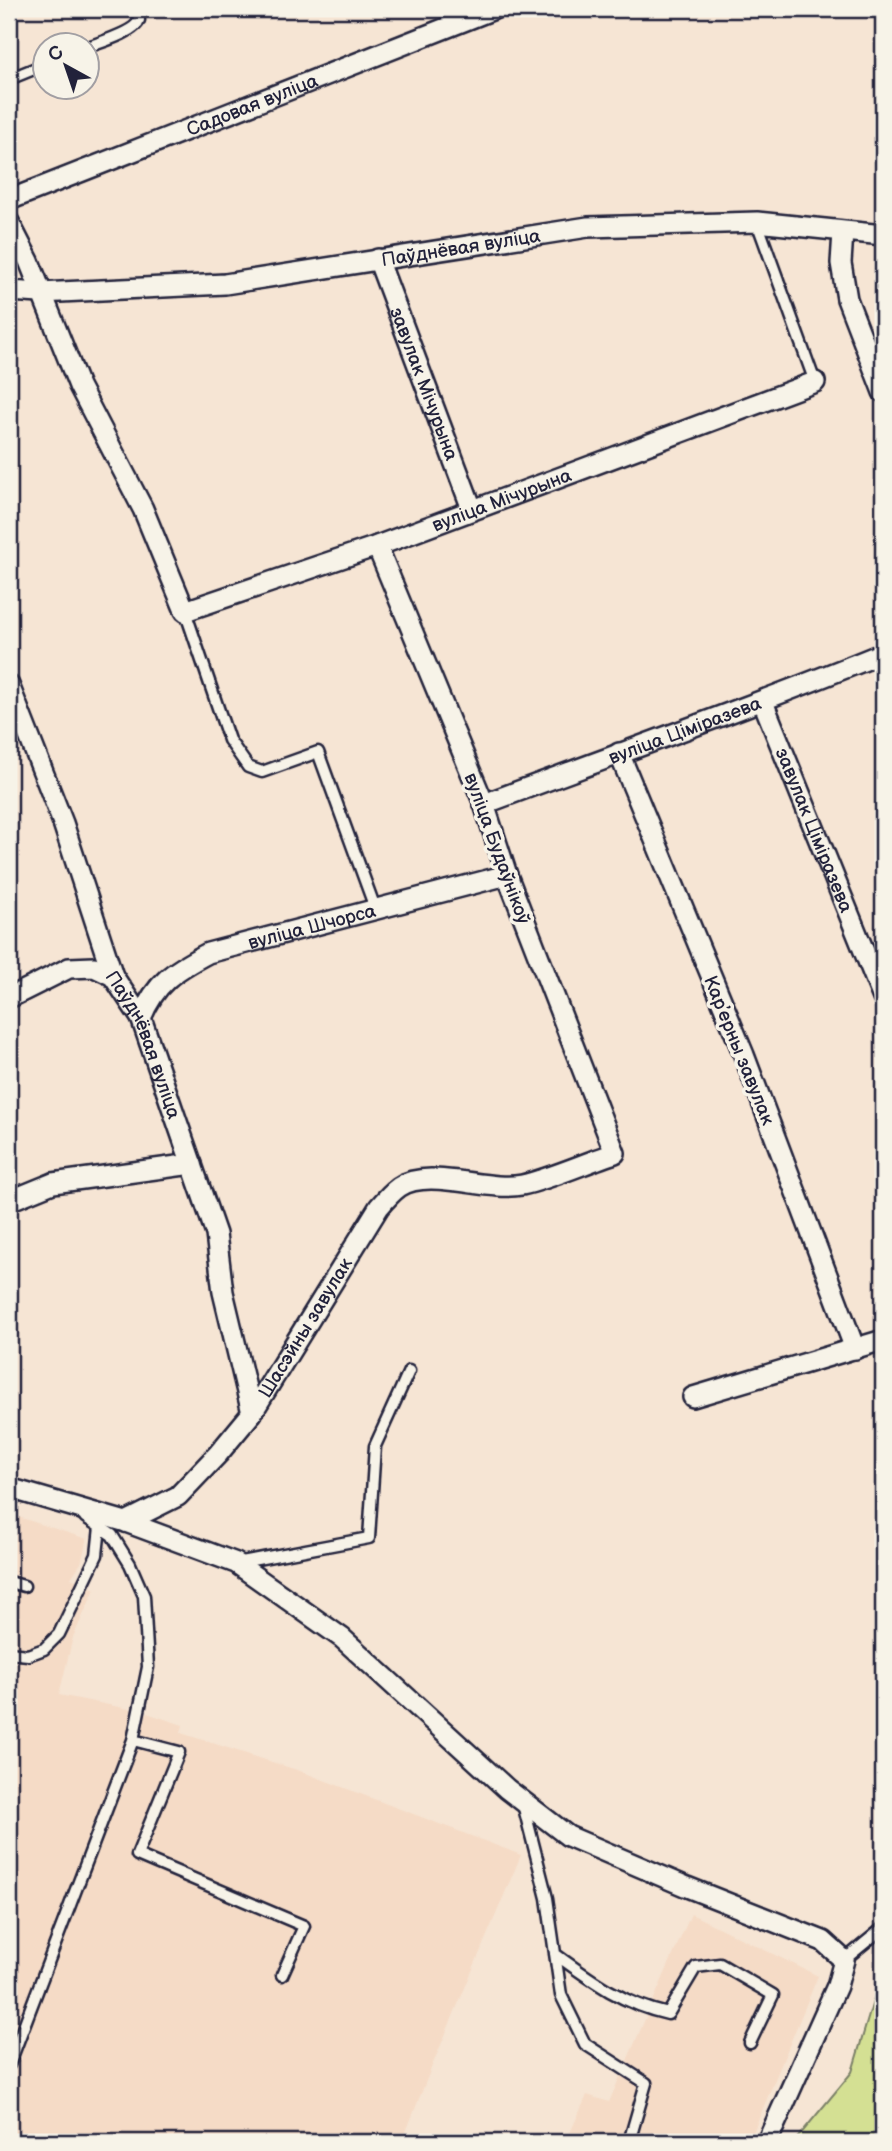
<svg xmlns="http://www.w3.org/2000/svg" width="892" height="2151" viewBox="0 0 892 2151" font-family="'Balsamiq Sans',sans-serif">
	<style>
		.built { fill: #f5dbc6 }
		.green { fill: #d4e093; stroke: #7b8167; stroke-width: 2 }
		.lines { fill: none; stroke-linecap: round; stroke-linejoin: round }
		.lane-casing { stroke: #22223b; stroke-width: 15 }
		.street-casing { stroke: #22223b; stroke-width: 24 }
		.lane { stroke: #f7f3e8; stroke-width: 10 }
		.street { stroke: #f7f3e8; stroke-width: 19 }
		.labels { text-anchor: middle; stroke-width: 7; stroke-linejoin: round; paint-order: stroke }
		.street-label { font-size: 19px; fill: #22223b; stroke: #f7f3e8 }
	</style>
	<rect width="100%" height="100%" fill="#f6e5d4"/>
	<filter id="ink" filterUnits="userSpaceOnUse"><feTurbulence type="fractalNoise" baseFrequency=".0143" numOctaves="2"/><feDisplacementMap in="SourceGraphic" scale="14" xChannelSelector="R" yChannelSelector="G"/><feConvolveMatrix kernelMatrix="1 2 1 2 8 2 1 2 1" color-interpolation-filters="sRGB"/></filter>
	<g filter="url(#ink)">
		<path class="built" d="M 9,1514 L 87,1539 L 81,1563 L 71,1578 L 95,1589 L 73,1637 L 59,1695 L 144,1712 L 183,1725 L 181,1733 L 300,1771 L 521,1855 L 432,2066 L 402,2142 L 9,2142 Z
			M 691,1914 L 818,1976 L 749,2142 L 566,2142 L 587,2095 L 609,2102 Z"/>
		<path class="green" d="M 883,1968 L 883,2142 L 794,2142 L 852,2072 Z"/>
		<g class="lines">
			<defs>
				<path id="lane" d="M 88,47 C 98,43 136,32 139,20 C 139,17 138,13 137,9
					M 9,79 L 46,64
					M 757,222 L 815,382
					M 185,611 L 229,740 L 248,767 L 262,772 L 318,752 L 375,908
					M 236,1563 L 369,1538 L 375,1446 L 409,1371
					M 9,1582 L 24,1586
					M 9,1653 L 28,1655 L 44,1649 L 59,1634 L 97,1555 L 100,1527
					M 133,1740 L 179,1752 L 137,1855 L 304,1926 L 282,1975
					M 523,1804 L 547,1898 L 561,1995 L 585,2044 L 646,2083 L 629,2142
					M 555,1954 C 592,1981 623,2004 668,2014 L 696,1967 L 720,1964 L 773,1995 L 750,2043
					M 844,1960 L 883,1928
					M 9,2065 L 133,1740 L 148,1667 L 144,1596 L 130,1564 L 112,1535 L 85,1517"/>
				<g id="street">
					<path id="s1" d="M 9,200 L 494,9"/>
					<path id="s2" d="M 9,222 L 29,261 L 79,386 L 143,509 L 185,611 L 377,546 L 815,382"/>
					<path d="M 843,232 L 841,263 L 847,299 L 883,392"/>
					<path id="s3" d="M 378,259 L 472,509"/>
					<path id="s4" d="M 9,291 L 40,293 L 225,284 L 588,227 L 757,222 L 883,235"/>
					<path id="s5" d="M 9,685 L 63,823 L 113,976 L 141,1018 L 216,1234 L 223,1292 L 252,1413"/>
					<path id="s6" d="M 763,702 L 883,998"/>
					<path d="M 619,753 L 744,1055 L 855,1349"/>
					<path id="s7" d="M 484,804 C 617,754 751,707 883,653"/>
					<path d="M 9,998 L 69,968 L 94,967 L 113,976"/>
					<path id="s8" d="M 141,1018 C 156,982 174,971 208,953 L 507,875"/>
					<path d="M 9,1201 L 53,1183 L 192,1164"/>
					<path d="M 693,1397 L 883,1340"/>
					<path d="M 9,1488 L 126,1522 L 236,1563 L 342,1638 L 507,1789 L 568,1836 L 687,1887 L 823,1941 L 844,1960 L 837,1986 L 767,2142"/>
					<path id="s9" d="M 126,1522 L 178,1496 L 218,1454 L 252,1413 L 379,1207 C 385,1200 392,1192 399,1187 C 428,1167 487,1192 522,1185 C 550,1179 587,1162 615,1153 L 507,875 L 484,804 L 377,546"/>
				</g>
			</defs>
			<use href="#lane" class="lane-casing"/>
			<use href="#street" class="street-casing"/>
			<use href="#lane" class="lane"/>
			<use href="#street" class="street"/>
		</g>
	</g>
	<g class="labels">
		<g class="street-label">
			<text dy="7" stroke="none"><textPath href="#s1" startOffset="261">Садовая вуліца</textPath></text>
			<text dy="7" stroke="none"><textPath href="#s4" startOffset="455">Паўднёвая вуліца</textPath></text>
			<text dy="7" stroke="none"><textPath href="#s3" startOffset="133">завулак Мічурына</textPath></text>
			<text dy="7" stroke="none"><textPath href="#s2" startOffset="763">вуліца Мічурына</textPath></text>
			<text dy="7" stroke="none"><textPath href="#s7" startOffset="214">вуліца Ціміразева</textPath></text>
			<text dy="7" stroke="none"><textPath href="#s6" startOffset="138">завулак Ціміразева</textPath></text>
			<text transform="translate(498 848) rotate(70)" y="7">вуліца Будаўнікоў</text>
			<text dy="7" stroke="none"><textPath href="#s8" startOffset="203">вуліца Шчорса</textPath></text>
			<text dy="7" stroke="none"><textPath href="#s5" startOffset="385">Паўднёвая вуліца</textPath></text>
			<text transform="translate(740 1050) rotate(68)" y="7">Карʼерны завулак</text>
			<text dy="7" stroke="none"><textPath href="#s9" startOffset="270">Шасэйны завулак</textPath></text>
		</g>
	</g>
	<rect width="892" height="2151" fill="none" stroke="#f7f3e8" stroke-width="35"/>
	<rect x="18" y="18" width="857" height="2116" fill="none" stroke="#22223b" stroke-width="2.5" filter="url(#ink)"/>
	<g transform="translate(66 66) rotate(320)"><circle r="33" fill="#f7f3e8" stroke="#a29fa3" stroke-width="2"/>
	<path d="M0-5L12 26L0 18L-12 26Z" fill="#22223b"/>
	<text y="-10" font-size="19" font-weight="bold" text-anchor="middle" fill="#22223b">С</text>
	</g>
</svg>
